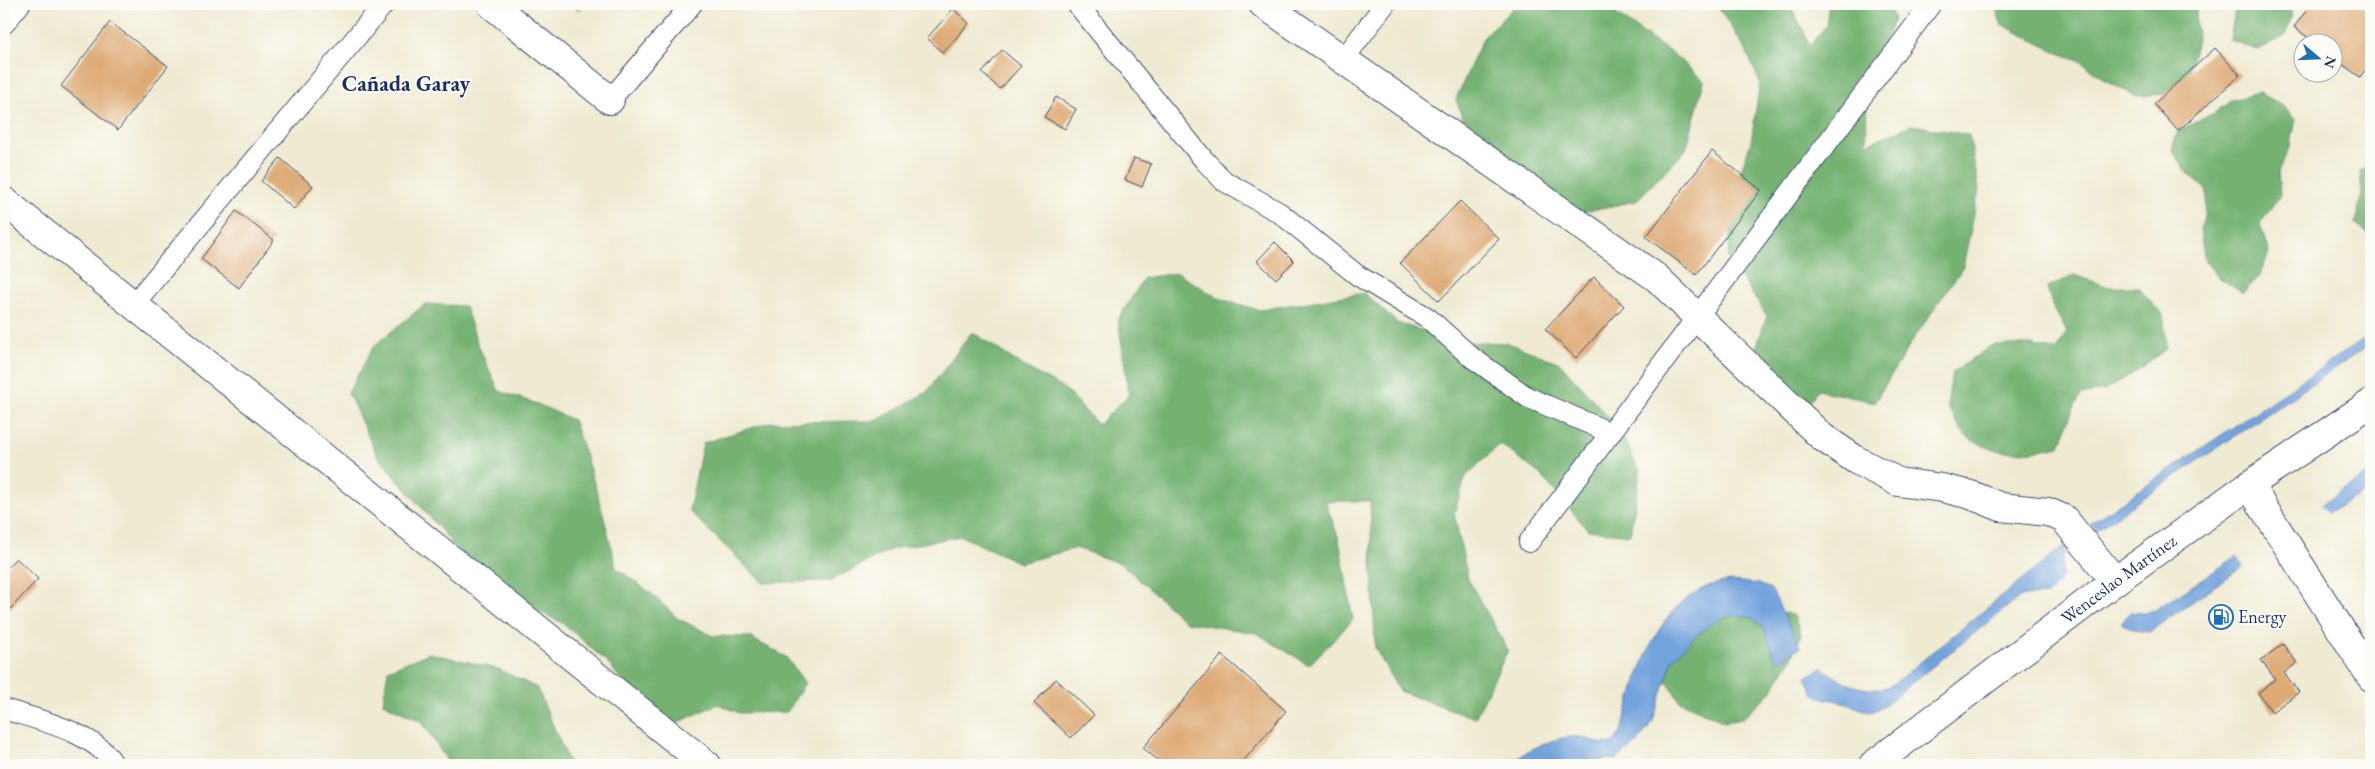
<svg xmlns="http://www.w3.org/2000/svg" width="2375" height="769" viewBox="0 0 2375 769" font-family="'EB Garamond',serif">
	<style>
		.forest { fill: #74b272; stroke: #487068 }
		.water { fill: #73a3dd; stroke: #47699e }
		.pier { fill: #efead1 }
		.building { fill: #deab77 }
		.lines { fill: none; stroke-linecap: round; stroke-linejoin: round }
		.service-casing { stroke: #3b4b6f; stroke-width: 22 }
		.minor-casing { stroke: #3b4b6f; stroke-width: 30 }
		.tertiary-casing { stroke: #3b4b6f; stroke-width: 30 }
		.secondary-casing { stroke: #3b4b6f; stroke-width: 30 }
		.service { stroke: #fff; stroke-width: 20 }
		.minor { stroke: #fff; stroke-width: 28 }
		.tertiary { stroke: #fff; stroke-width: 28 }
		.secondary { stroke: #fff; stroke-width: 28 }
		.labels { text-anchor: middle; stroke-width: 4; stroke-linejoin: round; paint-order: stroke }
		.street-label { font-size: 18px; fill: #1b2f5e; stroke: #fdfcf7 }
		.poi-label { font-size: 18px; fill: #1b2f5e; stroke: #fdfcf7; text-anchor: start }
		.district-label { font-size: 22px; font-weight: bold; fill: #1b2f5e; stroke: #fdfcf7 }
	</style>
	<rect width="100%" height="100%" fill="#fdfcf7"/>
	<filter id="ink" filterUnits="userSpaceOnUse"><feTurbulence type="fractalNoise" baseFrequency=".02" numOctaves="2"/><feDisplacementMap in="SourceGraphic" scale="10" xChannelSelector="R" yChannelSelector="G"/><feConvolveMatrix kernelMatrix="1 2 1 2 8 2 1 2 1" color-interpolation-filters="sRGB"/></filter>
	<filter id="wash" filterUnits="userSpaceOnUse"><feTurbulence type="fractalNoise" baseFrequency=".0096" numOctaves="4" result="noise"/><feDisplacementMap in="SourceGraphic" scale="20" xChannelSelector="R" yChannelSelector="G"/><feGaussianBlur stdDeviation="1.12" result="paint"/><feColorMatrix in="noise" values="0 0 0 0 0 0 0 0 0 0 0 0 0 0 0 0 0 1.4 0 .05"/><feComposite in="paint" operator="in"/></filter>
	<g filter="url(#wash)">
		<rect width="100%" height="100%" fill="#efead1"/>
		<path class="forest" d="M 1517,4 L 1602,4 L 1677,57 L 1704,81 L 1686,150 L 1636,201 L 1567,215 L 1475,156 L 1456,99 L 1483,38 Z
			M 1716,4 L 1790,4 L 1810,45 L 1826,26 L 1829,4 L 1887,4 L 1894,18 L 1866,92 L 1867,144 L 1912,125 L 1969,135 L 1979,189 L 1963,267 L 1910,344 L 1875,402 L 1818,390 L 1794,423 L 1759,385 L 1757,345 L 1767,316 L 1728,258 L 1734,190 L 1751,142 L 1760,83 L 1745,48 Z
			M 1995,4 L 2194,4 L 2196,6 L 2197,39 L 2189,73 L 2166,94 L 2135,96 L 2105,80 L 2079,60 L 2056,52 L 2001,24 Z
			M 2236,4 L 2294,4 L 2287,34 L 2258,50 L 2230,40 Z
			M 2260,93 L 2282,105 L 2296,119 L 2291,144 L 2278,172 L 2280,195 L 2260,224 L 2269,254 L 2257,279 L 2243,293 L 2219,278 L 2205,261 L 2200,230 L 2205,215 L 2207,190 L 2187,173 L 2172,149 L 2178,131 L 2214,113 L 2232,100 Z
			M 2371,165 L 2371,236 L 2355,224 L 2362,194 L 2360,171 Z
			M 1178,273 L 1218,298 L 1259,310 L 1364,293 L 1397,323 L 1460,342 L 1508,343 L 1560,363 L 1620,430 L 1640,472 L 1630,535 L 1588,530 L 1540,474 L 1500,444 L 1466,476 L 1454,513 L 1468,579 L 1508,650 L 1475,718 L 1399,691 L 1375,648 L 1370,501 L 1325,501 L 1339,539 L 1353,620 L 1309,665 L 1256,633 L 1186,622 L 1122,564 L 1076,548 L 1020,563 L 961,536 L 892,549 L 830,581 L 763,583 L 689,511 L 703,443 L 770,422 L 876,421 L 927,392 L 972,332 L 1020,364 L 1066,390 L 1098,425 L 1129,395 L 1118,319 L 1144,278 Z
			M 2074,275 L 2109,287 L 2138,287 L 2164,316 L 2166,349 L 2139,369 L 2106,390 L 2081,395 L 2071,414 L 2060,446 C 2030,453 1998,457 1970,439 C 1961,433 1954,416 1947,407 L 1952,373 L 1992,345 L 2030,345 L 2057,351 L 2067,331 L 2053,307 L 2047,288 Z
			M 425,304 L 465,306 L 478,345 L 499,391 L 537,404 L 573,420 C 591,469 605,517 616,568 L 652,594 L 677,618 L 713,636 L 749,637 L 786,657 L 805,683 L 787,712 L 739,713 L 718,704 L 673,725 L 638,700 L 607,662 L 564,624 L 490,587 L 378,457 L 348,393 L 374,346 Z
			M 1741,598 L 1794,616 L 1801,635 L 1792,658 L 1770,693 L 1742,719 L 1724,722 L 1680,701 L 1663,676 L 1667,644 Z
			M 429,653 L 498,669 L 537,688 L 570,765 L 450,765 L 422,722 L 383,703 L 388,670 Z"/>
		<path class="water" d="M 2371,334 L 2371,344 L 2096,530 L 2091,523 Z
			M 2371,472 L 2371,488 L 2315,521 L 2312,510 Z
			M 2069,542 L 2072,548 L 2062,557 L 2062,580 L 2047,595 L 2024,596 L 2016,600 L 1878,710 L 1870,712 L 1835,700 L 1823,699 L 1813,693 L 1806,677 L 1822,668 C 1842,683 1868,696 1892,685 Z
			M 2251,547 L 2258,556 L 2149,632 L 2133,630 L 2121,623 L 2131,612 L 2144,613 L 2155,610 Z
			M 1732,581 L 1759,584 L 1771,589 L 1800,647 L 1777,662 L 1764,629 L 1755,619 L 1740,615 L 1720,618 L 1693,638 L 1673,659 L 1652,723 L 1636,744 L 1617,759 L 1575,762 L 1561,765 L 1509,765 C 1523,751 1559,734 1580,737 C 1596,740 1594,746 1613,743 L 1621,732 C 1636,681 1653,607 1709,586 C 1716,583 1725,582 1732,581 Z"/>
		<path class="pier" d="M 2320,502 L 2329,516 L 2315,523 L 2309,510 Z
			M 2251,545 L 2261,557 L 2245,568 L 2236,554 Z"/>
		<g id="blocks">
			<path class="building" d="M 571,4 L 585,4 L 579,11 Z
				M 2311,4 L 2371,4 L 2371,62 L 2360,77 L 2332,57 L 2332,42 L 2314,42 L 2294,27 Z
				M 953,9 L 969,23 L 943,53 L 927,38 Z
				M 110,22 L 168,66 L 118,130 L 61,86 Z
				M 2215,48 L 2240,75 L 2178,131 L 2154,104 Z
				M 1002,50 L 1021,66 L 1000,89 L 982,73 Z
				M 1056,97 L 1076,109 L 1065,129 L 1044,117 Z
				M 1712,151 L 1761,190 L 1696,275 L 1646,237 Z
				M 280,158 L 313,186 L 294,209 L 261,181 Z
				M 1134,158 L 1151,164 L 1142,187 L 1125,180 Z
				M 1460,201 L 1499,239 L 1439,301 L 1400,263 Z
				M 236,211 L 274,240 L 239,288 L 201,259 Z
				M 1275,242 L 1294,261 L 1276,279 L 1257,261 Z
				M 1594,277 L 1624,306 L 1576,358 L 1545,329 Z
				M 16,558 L 38,579 L 4,616 L 4,571 Z
				M 2283,644 L 2297,663 L 2284,673 L 2299,692 L 2272,712 L 2258,693 L 2275,679 L 2261,660 Z
				M 1222,655 L 1286,711 L 1240,765 L 1164,765 L 1143,748 Z
				M 1056,679 L 1094,715 L 1071,738 L 1034,703 Z"/>
		</g>
	</g>
	<g filter="url(#ink)">
		<use href="#blocks" fill-opacity="0" stroke="#3b4b6f" stroke-width="1"/>
		<g class="lines">
			<defs>
				<path id="service" d="M 1077,4 L 1204,160 L 1224,181 L 1280,213 L 1357,275 L 1428,318 L 1470,356 L 1527,397 L 1611,433
					M 4,24 L 20,4
					M 1343,60 L 1385,4
					M 610,100 L 692,4
					M 133,305 L 384,4
					M 1529,542 L 1931,4
					M 4,709 C 38,720 96,732 114,765"/>
				<path id="minor" d="M 491,4 L 610,100
					M 1263,4 L 1657,278 L 1822,437 L 1856,460 L 1898,482 L 1942,488 L 1971,495 L 2001,507 L 2048,512 L 2064,519 L 2115,581
					M 4,201 L 707,765"/>
				<path id="tertiary" d="M 2249,485 L 2371,677"/>
				<g id="secondary">
					<path id="s1" d="M 1873,765 L 2115,581 L 2249,485 L 2371,403"/>
				</g>
			</defs>
			<use href="#service" class="service-casing"/>
			<use href="#minor" class="minor-casing"/>
			<use href="#tertiary" class="tertiary-casing"/>
			<use href="#secondary" class="secondary-casing"/>
			<use href="#service" class="service"/>
			<use href="#minor" class="minor"/>
			<use href="#tertiary" class="tertiary"/>
			<use href="#secondary" class="secondary"/>
		</g>
	</g>
	<defs>
		<symbol id="fuel-ring" viewBox="-11 -11 22 22"><circle r="9.5" fill="#fdfcf7" stroke="#1f6fb2" stroke-width="1.5"/><path d="M-5.5-6h7V0h2V4h1.3V-2.5L3-4.5l.8-.8L6-3V5H2.5V1h-1V6h-7ZM-4.2-4.7v3.2H.2V-4.7Z" fill="#1f6fb2"/></symbol>
	</defs>
	<g fill-rule="evenodd">
		<use href="#fuel-ring" x="2207" y="603" width="28" height="28"/>
	</g>
	<g class="labels">
		<g class="street-label">
			<text dy="6" stroke="none"><textPath href="#s1" startOffset="308">Wenceslao Martínez</textPath></text>
		</g>
		<g class="poi-label">
			<text x="2238" y="623">Energy</text>
		</g>
		<g class="district-label">
			<text x="406" y="91">Cañada Garay</text>
		</g>
	</g>
	<rect width="2375" height="769" fill="none" stroke="#fdfcf7" stroke-width="20"/>
	<g transform="translate(2318 58) rotate(109)"><circle r="24" fill="#fdfcf7" stroke="#a3aaba"/>
	<path d="M0-4L9 19L0 12L-9 19Z" fill="#1f6fb2"/>
	<text y="-8" font-size="14" font-weight="bold" text-anchor="middle" fill="#1b2f5e">N</text>
	</g>
</svg>
